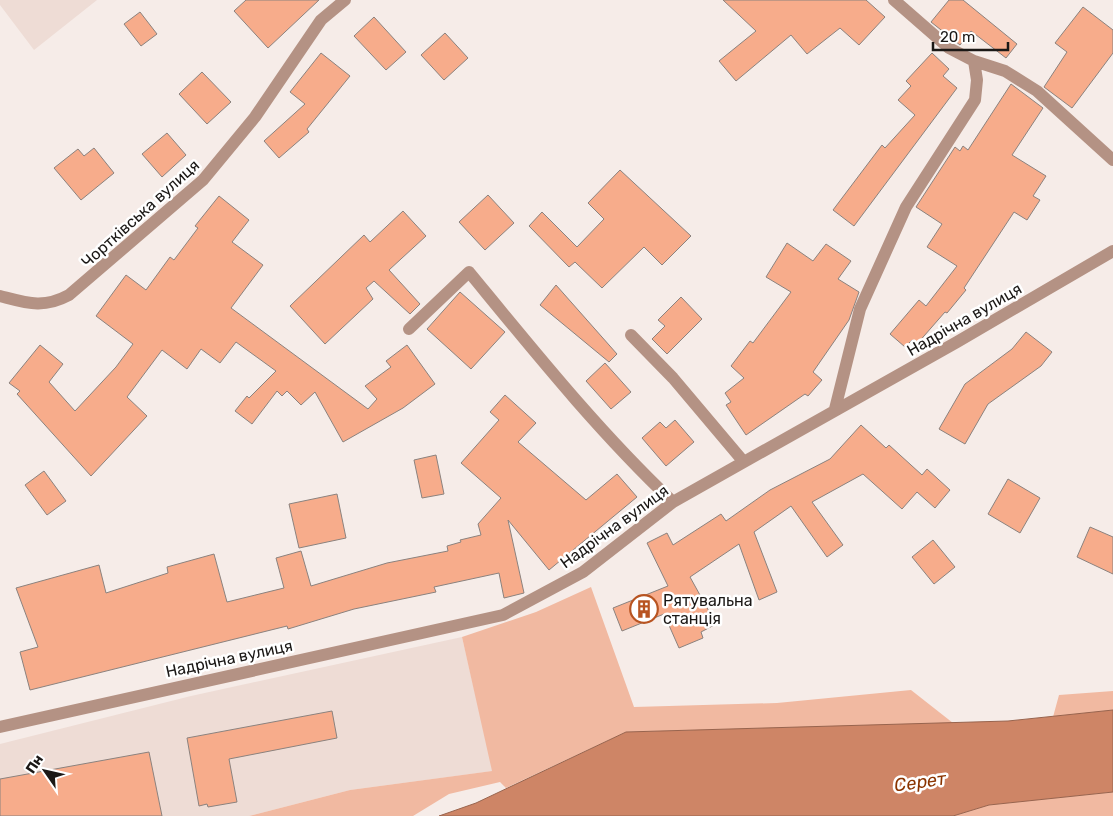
<svg xmlns="http://www.w3.org/2000/svg" width="1113" height="816" viewBox="0 0 1113 816" font-family="Rubik,sans-serif">
	<style>
		.built { fill: #eedcd5 }
		.green { fill: #f1b9a1 }
		.water { fill: #ce8566; stroke: #98644e }
		.building { fill: #f7ac8b; stroke: #8b827e }
		.lines { fill: none; stroke-linecap: round; stroke-linejoin: round }
		.minor { stroke: #b49284; stroke-width: 12 }
		.labels { text-anchor: middle; stroke-width: 5; stroke-linejoin: round; paint-order: stroke }
		.street-label { font-size: 16px; fill: #1b1816; stroke: #fff }
		.poi-label { font-size: 16px; fill: #1b1816; stroke: #fff; text-anchor: start }
		.water-label { font-size: 18px; font-style: italic; fill: #8a3400; stroke: #fff }
	</style>
	<rect width="100%" height="100%" fill="#f6ece8"/>
	<path class="built" d="M 0,0 L 97,0 L 34,50 L 0,5 Z
		M 462,637 L 493,771 L 350,790 L 249,816 L 0,816 L 0,744 L 191,696 Z"/>
	<path class="green" d="M 591,587 L 634,707 L 777,703 L 911,690 L 953,723 L 626,732 L 506,788 L 500,782 L 449,794 L 413,816 L 249,816 L 350,790 L 492,771 L 462,637 L 536,612 Z
		M 1113,691 L 1113,710 L 1053,717 L 1059,695 Z
		M 1113,792 L 1113,816 L 953,816 L 989,805 Z"/>
	<path class="water" d="M 1113,710 L 1113,792 L 989,805 L 953,816 L 439,816 L 476,803 L 626,732 L 1008,721 Z"/>
	<path class="building" d="M 246,0 L 319,0 L 268,48 L 234,11 Z
		M 723,0 L 866,0 L 885,17 L 859,45 L 840,28 L 807,54 L 791,35 L 736,81 L 719,61 L 756,31 Z
		M 949,0 L 963,0 L 1017,44 L 1006,58 L 971,31 L 960,45 L 931,22 Z
		M 1083,7 L 1113,30 L 1113,53 L 1072,108 L 1044,87 L 1067,52 L 1055,43 Z
		M 140,12 L 157,34 L 141,46 L 124,24 Z
		M 374,17 L 406,52 L 386,70 L 354,36 Z
		M 445,33 L 468,58 L 444,80 L 421,55 Z
		M 321,53 L 350,76 L 307,129 L 309,132 L 279,158 L 264,141 L 305,104 L 290,92 Z
		M 932,53 L 949,69 L 943,76 L 957,88 L 854,226 L 833,210 L 882,145 L 885,148 L 915,115 L 898,100 L 911,86 L 906,81 Z
		M 202,72 L 231,102 L 207,124 L 179,94 Z
		M 1011,84 L 1043,108 L 1012,155 L 1046,176 L 1033,196 L 1040,200 L 1027,220 L 1014,212 L 964,288 L 966,290 L 947,313 L 945,312 L 917,344 L 912,340 L 905,347 L 890,334 L 919,300 L 926,306 L 957,266 L 927,247 L 942,224 L 916,207 L 955,147 L 960,151 L 963,146 L 968,150 Z
		M 167,133 L 186,155 L 162,177 L 142,154 Z
		M 94,148 L 114,173 L 81,200 L 54,168 L 78,149 L 84,156 Z
		M 620,170 L 691,236 L 662,265 L 644,247 L 602,288 L 575,262 L 569,267 L 529,226 L 542,212 L 577,247 L 604,219 L 588,203 Z
		M 488,195 L 514,223 L 485,250 L 459,222 Z
		M 219,196 L 249,220 L 232,242 L 263,265 L 231,308 L 368,409 L 377,399 L 365,386 L 391,367 L 386,361 L 407,345 L 435,384 L 403,408 L 343,442 L 315,392 L 301,405 L 287,391 L 282,396 L 277,391 L 252,424 L 235,411 L 247,396 L 249,398 L 276,371 L 236,342 L 220,363 L 201,349 L 187,369 L 162,350 L 127,397 L 147,416 L 91,476 L 17,394 L 20,391 L 9,383 L 40,345 L 63,364 L 49,382 L 75,411 L 116,367 L 133,344 L 96,316 L 126,275 L 146,290 L 170,257 L 174,260 L 198,228 L 195,226 Z
		M 403,211 L 426,236 L 389,270 L 420,304 L 410,314 L 374,281 L 366,288 L 373,299 L 325,344 L 290,306 L 364,235 L 370,242 Z
		M 787,243 L 813,261 L 826,244 L 851,261 L 838,279 L 859,292 L 849,320 L 813,372 L 822,380 L 808,396 L 805,394 L 746,435 L 726,405 L 731,402 L 725,393 L 744,378 L 731,366 L 750,341 L 753,343 L 791,292 L 766,277 Z
		M 556,285 L 617,354 L 609,362 L 540,305 Z
		M 460,292 L 505,332 L 471,369 L 427,329 Z
		M 681,297 L 702,319 L 667,354 L 652,339 L 665,326 L 658,320 Z
		M 1026,332 L 1052,352 L 1041,366 L 988,404 L 965,444 L 939,429 L 965,384 L 1012,349 Z
		M 605,363 L 631,392 L 611,409 L 586,381 Z
		M 505,395 L 536,423 L 518,442 L 586,500 L 617,474 L 637,497 L 549,570 L 508,520 L 524,593 L 504,598 L 499,573 L 434,587 L 436,592 L 354,609 L 288,629 L 287,626 L 30,690 L 20,652 L 38,647 L 16,588 L 99,565 L 106,593 L 168,573 L 167,567 L 214,554 L 227,602 L 284,588 L 276,558 L 301,551 L 311,586 L 387,563 L 448,551 L 447,546 L 461,542 L 460,540 L 481,535 L 478,524 L 501,498 L 461,463 L 499,420 L 490,412 Z
		M 675,420 L 694,442 L 666,466 L 642,438 L 660,422 L 666,428 Z
		M 861,425 L 886,448 L 889,445 L 922,475 L 927,469 L 950,490 L 935,508 L 917,492 L 902,509 L 863,474 L 812,502 L 843,545 L 827,557 L 791,506 L 754,532 L 777,592 L 759,600 L 739,544 L 690,577 L 716,624 L 701,632 L 703,638 L 679,648 L 664,614 L 622,631 L 613,608 L 668,586 L 647,543 L 667,533 L 673,545 L 721,514 L 726,521 L 770,490 L 830,459 Z
		M 436,455 L 444,494 L 422,498 L 414,460 Z
		M 44,471 L 66,501 L 47,515 L 25,485 Z
		M 1008,479 L 1040,498 L 1020,533 L 988,514 Z
		M 337,494 L 346,538 L 299,548 L 289,504 Z
		M 1090,527 L 1113,537 L 1113,574 L 1077,557 Z
		M 933,540 L 955,567 L 934,584 L 912,557 Z
		M 332,711 L 337,738 L 229,759 L 237,802 L 208,807 L 207,804 L 199,806 L 187,738 Z
		M 149,752 L 162,816 L 0,816 L 0,779 Z"/>
	<g class="lines">
		<path class="minor" d="M 894,0 L 949,48 L 974,61 L 1005,71 L 1037,91 L 1113,160
			M 0,296 C 27,303 43,309 69,295 L 203,180 L 255,117 L 321,20 L 345,0
			M 409,329 L 469,272 C 534,351 598,431 673,502
			M 631,335 L 673,378 L 743,461
			M 835,409 L 860,309 L 906,207 L 975,100 L 977,80 L 974,61
			M 0,727 L 503,615 L 583,572 L 673,502 L 957,342 L 1113,251"/>
	</g>
	<defs>
		<symbol id="building-ring" viewBox="-11 -11 22 22"><circle r="9.5" fill="#fff" stroke="#b85421" stroke-width="1.5"/><path d="M-4-6H4V6H1V3H-1V6H-4ZM-2.5-4.3h1.7v1.8h-1.7ZM.8-4.3h1.7v1.8H.8ZM-2.5-1h1.7V.8h-1.7ZM.8-1h1.7V.8H.8Z" fill="#b85421"/></symbol>
	</defs>
	<g fill-rule="evenodd">
		<use href="#building-ring" x="628" y="593" width="32" height="32"/>
	</g>
	<g class="labels">
		<g class="street-label">
			<text transform="translate(140 213) rotate(-42)" y="6">Чортківська вулиця</text>
			<text transform="translate(964 319) rotate(-30)" y="6">Надрічна вулиця</text>
			<text transform="translate(614 526) rotate(-36)" y="6">Надрічна вулиця</text>
			<text transform="translate(229 658) rotate(-12)" y="6">Надрічна вулиця</text>
		</g>
		<g class="poi-label">
			<text x="663" y="606">Рятувальна<tspan x="663" dy="18">станція</tspan></text>
		</g>
		<g class="water-label">
			<text transform="translate(920 782) rotate(-8)" y="6">Серет</text>
		</g>
	</g>
	<g transform="translate(45 771) rotate(304)" stroke="#ffffff" stroke-width="4" paint-order="stroke">
	<path d="M0-4L9 19L0 12L-9 19Z" fill="#1b1816"/>
	<text y="-8" font-size="14" font-weight="bold" text-anchor="middle" fill="#1b1816">Пн</text>
	</g>
	<path d="M933 42v8h75v-8" fill="none" stroke="#1b1816" stroke-width="2.5"/>
	<text x="940" y="42" font-size="15" fill="#1b1816" stroke="#ffffff" stroke-width="4" paint-order="stroke">20 m</text>
</svg>
